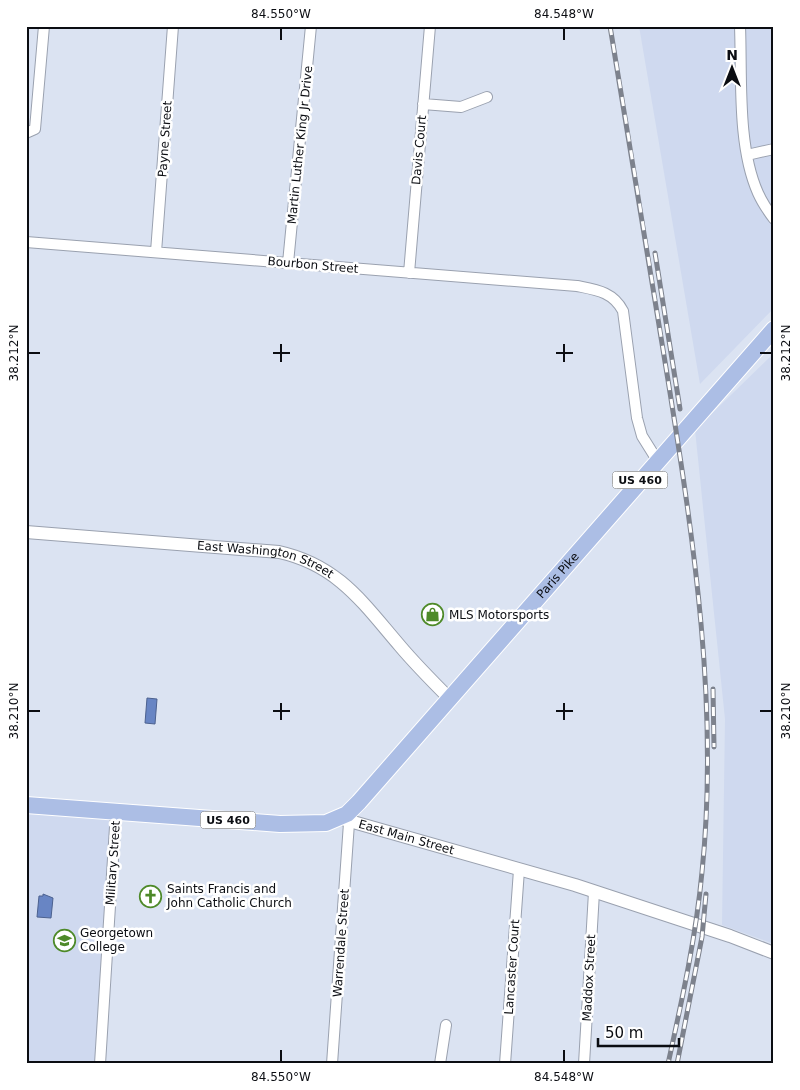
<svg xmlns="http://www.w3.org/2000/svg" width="800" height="1090" viewBox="0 0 800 1090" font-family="'DejaVu Sans',sans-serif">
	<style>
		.built { fill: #cfd9ef }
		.water { fill: #6885c4; stroke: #4c618f }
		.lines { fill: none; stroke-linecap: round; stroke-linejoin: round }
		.minor-casing { stroke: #9aa1af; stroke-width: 12 }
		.tertiary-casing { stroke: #9aa1af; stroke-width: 14 }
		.primary-casing { stroke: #fff; stroke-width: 18 }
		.minor { stroke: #fff; stroke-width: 10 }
		.tertiary { stroke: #fff; stroke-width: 12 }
		.primary { stroke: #acbee5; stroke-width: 16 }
		.rail-casing { stroke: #7d828d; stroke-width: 5 }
		.rail { stroke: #fff; stroke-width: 3; stroke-dasharray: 9; stroke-linecap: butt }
		.ticks { fill: none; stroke: #0b0d12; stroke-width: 2 }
		.labels { text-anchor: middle; stroke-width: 5; stroke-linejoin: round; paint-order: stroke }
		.shield { fill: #fff; stroke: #545659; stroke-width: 1 }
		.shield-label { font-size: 11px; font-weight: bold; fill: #0b0d12 }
		.street-label { font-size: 12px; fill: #0b0d12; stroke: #fff }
		.poi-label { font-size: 12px; fill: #0b0d12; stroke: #fff; text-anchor: start }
		.neatline { fill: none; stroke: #0b0d12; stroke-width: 2 }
		.ticks-label { font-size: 12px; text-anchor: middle; fill: #0b0d12 }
	</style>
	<rect width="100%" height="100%" fill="#dbe3f2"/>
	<path class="built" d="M 639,26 L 774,26 L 774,308 L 700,384 Z
		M 774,353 L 774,944 L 722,925 L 725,719 L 695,430 Z
		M 26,810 L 111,816 L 95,1064 L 26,1064 Z"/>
	<path class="water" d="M 147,698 L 157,699 L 155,724 L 145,723 Z
		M 43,894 L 53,898 L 51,918 L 37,917 L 39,896 L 43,896 Z"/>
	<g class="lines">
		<defs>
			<path id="minor" d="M 740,26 C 742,77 737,146 758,193 C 762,202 768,211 774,219
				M 423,104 L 461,107 L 487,97
				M 26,133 L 35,129 L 44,26
				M 747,155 L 774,149
				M 26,242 L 577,286 C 597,290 613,292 623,311 L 637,418 L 642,436 L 657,460
				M 156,252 L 173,26
				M 288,263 L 311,26
				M 409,273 L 430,26
				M 100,1064 L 116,811
				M 332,1064 L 349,823
				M 440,1064 L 446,1025
				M 505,1064 L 519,870
				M 584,1064 L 594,892"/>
			<g id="tertiary">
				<path id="s1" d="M 26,532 L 279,552 C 338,565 363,603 400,646 C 416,665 433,682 450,699"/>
				<path id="s2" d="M 339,818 L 575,885 L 730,936 L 774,953"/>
			</g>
			<g id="primary">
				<path id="s3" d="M 26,805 L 280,824 L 326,823 L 347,814 L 359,802 L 774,329"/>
			</g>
		</defs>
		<use href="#minor" class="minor-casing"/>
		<use href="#tertiary" class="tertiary-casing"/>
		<use href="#primary" class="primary-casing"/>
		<use href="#minor" class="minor"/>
		<use href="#tertiary" class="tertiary"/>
		<use href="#primary" class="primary"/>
		<defs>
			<path id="rail" d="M 610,26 C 630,144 649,262 668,380 C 694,542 719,707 702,872 C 696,937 682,1000 668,1064
				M 655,253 L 680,409
				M 713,689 L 714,747
				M 677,1064 L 702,937 L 706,894"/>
		</defs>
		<use href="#rail" class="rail-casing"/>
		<use href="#rail" class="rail"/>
	</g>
	<path class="ticks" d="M 281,28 L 281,40M 564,28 L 564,40M 281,344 L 281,362M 564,344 L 564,362M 28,353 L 40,353M 273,353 L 290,353M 556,353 L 573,353M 760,353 L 772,353M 281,703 L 281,720M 564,703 L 564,720M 28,711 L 40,711M 273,711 L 290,711M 556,711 L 573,711M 760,711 L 772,711M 281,1050 L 281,1062M 564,1050 L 564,1062"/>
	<defs>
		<symbol id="shop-ring" viewBox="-11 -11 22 22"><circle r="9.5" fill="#fff" stroke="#4e8a29" stroke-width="1.5"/><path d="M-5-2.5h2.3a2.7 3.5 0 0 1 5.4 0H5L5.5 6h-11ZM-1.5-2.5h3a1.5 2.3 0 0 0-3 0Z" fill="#4e8a29"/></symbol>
		<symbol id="church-ring" viewBox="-11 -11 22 22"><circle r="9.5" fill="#fff" stroke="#4e8a29" stroke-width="1.5"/><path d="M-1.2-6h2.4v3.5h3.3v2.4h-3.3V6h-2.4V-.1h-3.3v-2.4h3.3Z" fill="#4e8a29"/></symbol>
		<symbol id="university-ring" viewBox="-11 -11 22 22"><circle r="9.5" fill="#fff" stroke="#4e8a29" stroke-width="1.5"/><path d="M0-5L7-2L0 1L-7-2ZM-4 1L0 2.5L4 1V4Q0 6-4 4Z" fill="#4e8a29"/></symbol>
	</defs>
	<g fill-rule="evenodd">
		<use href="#shop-ring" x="420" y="602" width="25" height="25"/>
		<use href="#church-ring" x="138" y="884" width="25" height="25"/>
		<use href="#university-ring" x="52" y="928" width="25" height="25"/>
	</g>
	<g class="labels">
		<g class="shield">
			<rect x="612.5" y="471.5" width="55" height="17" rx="4"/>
			<rect x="200.5" y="811.5" width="55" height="17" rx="4"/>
		</g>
		<g class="shield-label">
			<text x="640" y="484">US 460</text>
			<text x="228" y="824">US 460</text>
		</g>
		<g class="street-label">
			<text transform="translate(165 139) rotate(-86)" y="4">Payne Street</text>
			<text transform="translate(300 145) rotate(-84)" y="4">Martin Luther King Jr Drive</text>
			<text transform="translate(419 150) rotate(-85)" y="4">Davis Court</text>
			<text transform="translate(313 265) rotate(5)" y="4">Bourbon Street</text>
			<text dy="4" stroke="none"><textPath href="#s1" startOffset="242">East Washington Street</textPath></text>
			<text dy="4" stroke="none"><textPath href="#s3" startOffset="642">Paris Pike</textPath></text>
			<text dy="4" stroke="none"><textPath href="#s2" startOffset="70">East Main Street</textPath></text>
			<text transform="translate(113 863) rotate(-86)" y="4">Military Street</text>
			<text transform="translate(341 943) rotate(-86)" y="4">Warrendale Street</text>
			<text transform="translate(512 967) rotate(-86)" y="4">Lancaster Court</text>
			<text transform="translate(589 978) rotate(-87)" y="4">Maddox Street</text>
		</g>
		<g class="poi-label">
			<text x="449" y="619">MLS Motorsports</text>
			<text x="167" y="893">Saints Francis and<tspan x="167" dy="14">John Catholic Church</tspan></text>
			<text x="80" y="937">Georgetown<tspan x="80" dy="14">College</tspan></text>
		</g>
	</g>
	<rect width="800" height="1090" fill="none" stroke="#ffffff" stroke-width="55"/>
	<g transform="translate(732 68)" stroke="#ffffff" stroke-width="4" paint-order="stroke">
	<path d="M0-4L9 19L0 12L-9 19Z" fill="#0b0d12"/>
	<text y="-8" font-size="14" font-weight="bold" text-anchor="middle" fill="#0b0d12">N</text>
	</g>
	<path d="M598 1038v8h81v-8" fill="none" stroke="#0b0d12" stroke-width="2.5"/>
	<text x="605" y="1038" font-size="15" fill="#0b0d12" stroke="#ffffff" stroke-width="4" paint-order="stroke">50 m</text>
	<rect x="28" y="28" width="744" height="1034" class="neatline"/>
	<g class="ticks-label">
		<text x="281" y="18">84.550°W</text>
		<text x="564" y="18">84.548°W</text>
		<text transform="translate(14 353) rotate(-90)" y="4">38.212°N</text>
		<text transform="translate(786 353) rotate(-90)" y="4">38.212°N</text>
		<text transform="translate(14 711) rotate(-90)" y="4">38.210°N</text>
		<text transform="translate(786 711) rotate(-90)" y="4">38.210°N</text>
		<text x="281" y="1081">84.550°W</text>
		<text x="564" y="1081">84.548°W</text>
	</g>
</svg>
